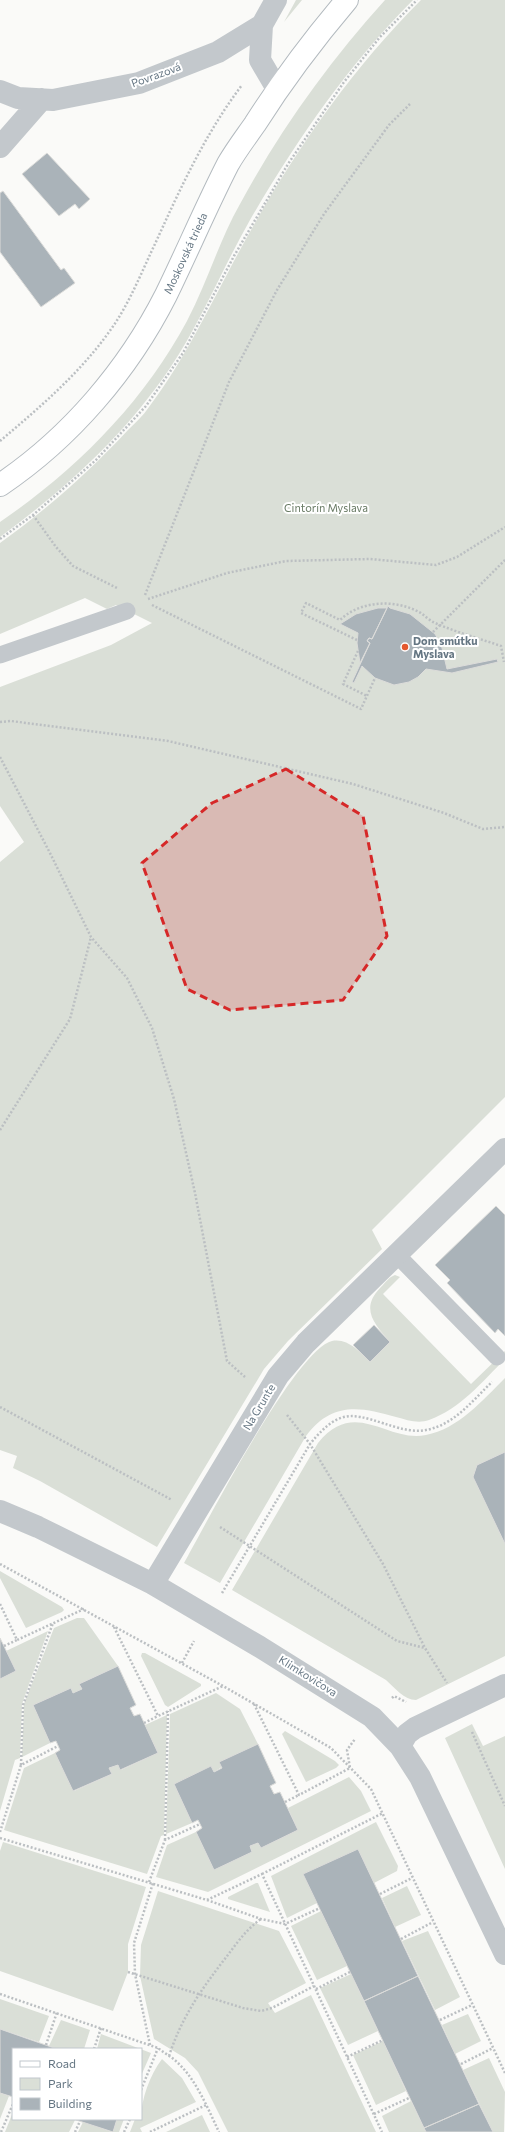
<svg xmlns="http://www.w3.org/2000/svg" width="505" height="2132" viewBox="0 0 505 2132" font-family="Commissioner,sans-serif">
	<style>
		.green { fill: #dadfd7 }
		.building { fill: #aab3b9; stroke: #dcdcda }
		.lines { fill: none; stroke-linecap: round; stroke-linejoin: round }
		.secondary-casing { stroke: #b3babf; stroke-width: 24 }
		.path { stroke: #bbbfc2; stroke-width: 2.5; stroke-dasharray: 2 2; stroke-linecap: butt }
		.lane { stroke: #c3c8cc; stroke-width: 17 }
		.street { stroke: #c3c8cc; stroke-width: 22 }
		.secondary { stroke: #fff; stroke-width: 22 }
		.marked { fill: #d62828; fill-opacity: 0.2; stroke: #d62828; stroke-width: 3; stroke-dasharray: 8 5; stroke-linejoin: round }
		.poi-dot { fill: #e4572e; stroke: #fff; stroke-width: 1.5 }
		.labels { text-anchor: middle; stroke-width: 4; stroke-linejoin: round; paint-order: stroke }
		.street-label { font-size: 11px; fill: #657683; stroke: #fff }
		.park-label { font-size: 11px; fill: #687a64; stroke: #fff }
		.poi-label { font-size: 11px; font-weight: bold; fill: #657683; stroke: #fff; text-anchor: start }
	</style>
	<rect width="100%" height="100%" fill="#fafaf8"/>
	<path class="green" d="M 296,0 L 302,0 L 284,22 Z
		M 385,0 L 413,0 C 348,65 296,141 250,220 C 222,269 201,322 170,368 C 125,435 64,490 0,537 L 0,522 C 76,470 143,403 187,321 C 207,283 219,241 240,204 C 280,130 329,62 385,0 Z
		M 421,0 L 505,0 L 505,1097 L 372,1230 L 382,1249 L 288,1341 L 264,1369 L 157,1547 L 40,1481 L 13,1468 L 17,1456 L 0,1450 L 0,862 L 24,842 L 0,806 L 0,687 L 111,645 L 152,623 L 116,605 L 107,609 L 85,598 L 0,634 L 0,543 C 46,510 89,472 128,430 C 135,423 143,416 149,407 C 192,350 219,285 255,223 C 301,142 355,66 421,0 Z
		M 395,1275 L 400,1277 L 383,1294 L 471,1384 L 505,1351 L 505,1359 C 483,1381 460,1409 429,1420 C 418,1424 407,1420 396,1417 C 359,1406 331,1402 306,1436 L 220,1583 L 184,1563 C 206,1524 296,1349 332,1341 C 348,1338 360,1352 370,1362 L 390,1342 C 375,1324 359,1309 381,1287 C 386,1282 389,1277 395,1275 Z
		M 505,1378 L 505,1452 L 477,1465 L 473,1477 L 505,1544 L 505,1656 L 416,1700 C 404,1700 395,1688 386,1680 L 232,1590 L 318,1443 C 355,1397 387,1443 426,1435 C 458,1429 483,1400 505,1378 Z
		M 0,1571 L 62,1607 L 64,1610 L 62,1612 L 26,1628 L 0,1578 Z
		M 77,1618 L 84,1618 L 118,1666 L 79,1684 L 82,1689 L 73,1693 L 71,1688 L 33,1705 L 50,1743 L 22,1757 L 24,1704 L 54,1628 Z
		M 48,1631 L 22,1704 L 20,1758 L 15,1760 L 0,1811 L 0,1679 L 16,1671 L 6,1651 Z
		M 142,1653 L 145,1653 L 201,1684 L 201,1686 L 168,1707 L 165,1705 L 141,1656 Z
		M 216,1693 L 240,1709 L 258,1744 L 214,1772 L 211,1767 L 174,1784 L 192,1823 L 166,1834 L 170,1714 Z
		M 167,1715 L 164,1835 L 161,1836 L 147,1874 L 4,1830 L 24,1768 L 55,1753 L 74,1791 L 112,1774 L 109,1768 L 118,1765 L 121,1770 L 158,1753 L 145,1725 Z
		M 472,1724 L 483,1746 L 505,1736 L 505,1869 L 445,1738 Z
		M 285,1731 L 335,1761 L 339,1765 L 336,1768 L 306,1782 L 282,1734 Z
		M 349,1777 L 361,1791 L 371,1811 L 208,1892 L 156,1877 L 167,1845 L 196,1832 L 214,1870 L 252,1852 L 250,1846 L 258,1843 L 261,1848 L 298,1830 L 288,1808 Z
		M 376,1822 L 398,1866 L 397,1871 L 374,1883 L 358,1849 L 317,1903 L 287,1918 L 271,1876 Z
		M 3,1842 L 146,1887 L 128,1944 L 128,1972 L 113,2011 L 0,1971 L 0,1851 Z
		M 256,1883 L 258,1883 L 270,1912 L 228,1899 L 228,1897 Z
		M 407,1886 L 421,1915 L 395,1927 L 382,1898 Z
		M 158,1891 L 279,1931 L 306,1983 L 268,2003 L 275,2013 L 311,1995 L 376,2132 L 228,2132 L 198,2072 L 185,2058 L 154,2039 L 140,1976 L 141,1945 Z
		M 321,1911 L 347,1966 L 317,1980 L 291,1926 Z
		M 428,1931 L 460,1997 L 435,2010 L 402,1941 Z
		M 351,1974 L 378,2031 L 348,2045 L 320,1988 Z
		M 0,1999 L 49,2016 L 39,2042 L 0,2029 Z
		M 468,2014 L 481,2041 L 455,2054 L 442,2025 Z
		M 61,2020 L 90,2030 L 84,2049 L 57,2049 L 49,2046 Z
		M 101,2034 L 151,2053 L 141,2076 L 141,2049 L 97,2049 Z
		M 383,2041 L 406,2091 L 376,2105 L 353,2055 Z
		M 489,2058 L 505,2092 L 504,2132 L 493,2132 L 463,2070 Z
		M 162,2059 L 182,2078 L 196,2102 L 140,2128 L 142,2132 L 130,2132 L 135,2119 L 141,2119 C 141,2099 150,2075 162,2059 Z
		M 0,2093 L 9,2096 L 0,2119 Z
		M 411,2101 L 426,2132 L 389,2132 L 382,2116 Z
		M 13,2112 L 13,2119 L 75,2120 L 69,2132 L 5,2132 Z
		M 202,2115 L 210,2132 L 166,2132 Z
		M 117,2119 L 124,2119 L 119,2132 L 113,2132 Z
		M 83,2122 L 112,2132 L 78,2132 Z"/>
	<path class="building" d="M 47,153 L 90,199 L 79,209 L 75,204 L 59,216 L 22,174 Z
		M 3,191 L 61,270 L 64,268 L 75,283 L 41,307 L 0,252 L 0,193 Z
		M 388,606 L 390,608 L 410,614 L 435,634 L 441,644 L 447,669 L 497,659 L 498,662 L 452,673 L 426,669 L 418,677 L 409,682 L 394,685 L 375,678 L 362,666 L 354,683 L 352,682 L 370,643 L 367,641 L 369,638 L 372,639 Z
		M 378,608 L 387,608 L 372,639 L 369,638 L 367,641 L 370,643 L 360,663 L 357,643 L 358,633 L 340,624 L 356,614 Z
		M 496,1206 L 505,1215 L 505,1336 L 498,1329 L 495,1333 L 447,1283 L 450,1280 L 435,1265 Z
		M 374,1325 L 390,1342 L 370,1362 L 353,1345 Z
		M 505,1452 L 505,1544 L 473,1477 L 477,1465 Z
		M 0,1638 L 16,1671 L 0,1679 Z
		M 118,1666 L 136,1705 L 130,1708 L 134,1716 L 140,1714 L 158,1753 L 120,1770 L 118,1765 L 109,1768 L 112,1774 L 73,1791 L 55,1753 L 60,1750 L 56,1741 L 50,1743 L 33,1705 L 71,1688 L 73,1693 L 82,1689 L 79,1684 Z
		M 258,1744 L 276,1783 L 270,1786 L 274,1794 L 280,1792 L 298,1830 L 261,1848 L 258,1843 L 250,1846 L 252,1852 L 214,1870 L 196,1832 L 202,1828 L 198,1820 L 192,1823 L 174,1784 L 211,1766 L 214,1772 L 222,1768 L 219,1762 Z
		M 358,1849 L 418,1976 L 364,2001 L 303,1874 Z
		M 418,1976 L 479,2104 L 424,2128 L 364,2001 Z
		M 0,2029 L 57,2049 L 13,2049 L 13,2097 L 0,2093 Z
		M 479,2104 L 493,2132 L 426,2132 L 424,2128 Z
		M 73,2119 L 117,2119 L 113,2132 Z"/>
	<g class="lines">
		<defs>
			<g id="secondary">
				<path id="s1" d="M 0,485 C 70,438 128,370 166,295 C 187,252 206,207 228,164 C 236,150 246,137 255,124 C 283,80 313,40 347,0"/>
			</g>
		</defs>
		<use href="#secondary" class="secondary-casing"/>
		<path class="path" d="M 0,441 C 39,408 79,374 109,332 C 129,305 141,273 155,244 C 180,189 205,134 242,85
			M 33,515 L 56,547 L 73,566 L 117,588
			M 0,539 L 33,515 L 96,460 L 146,406 L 183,353 L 234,256 L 288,164 L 344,82 L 380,37 L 417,0
			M 145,595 L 229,382 L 277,290 L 324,214 L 389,125 L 410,104
			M 148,599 L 227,573 L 286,561 L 370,559 L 436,565 L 457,557 L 505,527
			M 152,605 L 361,709 L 375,678
			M 433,632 L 505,560
			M 357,640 L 301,613 L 306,603 L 340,620 C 361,600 396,599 421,613 C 425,616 429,620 433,622 C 455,632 478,638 501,646 L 504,662
			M 358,651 L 343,684 L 367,696
			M 0,722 L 11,721 L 168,741 L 353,784 L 444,813 L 483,829 L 505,827
			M 0,757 L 51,855 L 91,937 L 127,978 L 152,1028 L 174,1099 L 195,1193 L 227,1361 L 245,1377
			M 0,1130 L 70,1019 L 91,937
			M 0,1407 L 172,1500
			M 287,1415 L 310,1444 L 383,1564 L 425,1648 L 447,1683
			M 220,1527 L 397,1641 L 425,1648
			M 0,1564 L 223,1686 L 331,1748 L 371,1789 L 505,2073
			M 222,1593 L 310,1444 C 343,1403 356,1416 399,1428 C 407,1430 417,1432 426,1430 C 454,1425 472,1401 492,1382
			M 0,1604 L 17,1640 L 84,1609
			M 114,1627 L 158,1716 L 223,1686
			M 4,1646 L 17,1640
			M 182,1663 L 194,1641
			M 392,1698 L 394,1696 L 406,1702
			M 254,1704 L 299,1795 L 350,1768 L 347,1750 L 355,1739
			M 144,1723 L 158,1716
			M 472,1732 L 505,1806
			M 21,1765 L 23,1705 L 53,1623
			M 285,1802 L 299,1795
			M 0,1832 L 21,1765 L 58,1746
			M 0,1838 L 207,1900 L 262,1874 L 382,2132
			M 165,1840 L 168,1711
			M 262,1874 L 383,1813
			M 149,1882 L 165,1840 L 200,1824
			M 380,1894 L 412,1878
			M 207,1900 L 261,1919 L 285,1924 L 320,1908
			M 401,1939 L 433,1922
			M 128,1972 L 243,2008 L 261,2011 L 272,2008 L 314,1986
			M 316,1989 L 350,1972
			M 0,1994 L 158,2048 C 164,2053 172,2057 178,2063 C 197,2081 208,2109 219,2132
			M 440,2020 L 472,2005
			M 46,2045 L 57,2012
			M 150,2045 L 135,1974 L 134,1943 L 153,1883
			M 94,2049 L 101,2028
			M 169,2056 C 181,2019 200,1991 224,1960 C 235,1946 245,1930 261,1919
			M 347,2057 L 383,2040
			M 461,2064 L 493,2048
			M 141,2090 L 158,2048
			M 374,2114 L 409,2098
			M 1,2132 L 13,2104
			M 75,2132 L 80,2121
			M 124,2132 L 130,2119
			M 150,2132 L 206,2105"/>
		<path class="lane" d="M 0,655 L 127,611
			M 397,1255 L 497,1357"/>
		<path class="street" d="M 276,0 L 262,25 L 260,60 L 277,89
			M 0,91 L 18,98 L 53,100 L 139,83 L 218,52 L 262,25
			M 0,147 L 42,99
			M 0,1511 L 38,1527 L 153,1584 L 260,1647 L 372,1717 L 400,1746 L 420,1777 L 505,1954
			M 153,1584 L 278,1376 L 306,1343 L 505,1149
			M 400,1746 L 407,1734 L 415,1728 L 505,1685"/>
		<use href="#secondary" class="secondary"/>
	</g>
	<path class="marked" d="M 286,769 L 363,816 L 387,936 L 343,1000 L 230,1010 L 187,989 L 142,863 L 212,803 Z"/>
	<circle class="poi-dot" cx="405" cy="647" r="4"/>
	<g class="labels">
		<g class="street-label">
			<text transform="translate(156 75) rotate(-20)" y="4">Povrazová</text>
			<text dy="4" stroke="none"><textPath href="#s1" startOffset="301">Moskovská trieda</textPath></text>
			<text transform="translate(259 1407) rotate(-59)" y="4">Na Grunte</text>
			<text transform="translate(308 1676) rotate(32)" y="4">Klimkovičova</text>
		</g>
		<g class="park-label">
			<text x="326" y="512">Cintorín Myslava</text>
		</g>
		<g class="poi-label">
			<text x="413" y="645">Dom smútku<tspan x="413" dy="13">Myslava</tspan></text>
		</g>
	</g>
	<rect x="12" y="2048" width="130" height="72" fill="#ffffff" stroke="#c1c8cd"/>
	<rect x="20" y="2061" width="20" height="6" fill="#ffffff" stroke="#c1c8cd"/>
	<text x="48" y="2068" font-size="12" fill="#657683">Road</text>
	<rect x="20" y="2078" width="20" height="12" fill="#dadfd7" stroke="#c1c8cd"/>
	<text x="48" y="2088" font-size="12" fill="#657683">Park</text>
	<rect x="20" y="2098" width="20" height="12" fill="#aab3b9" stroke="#c1c8cd"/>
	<text x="48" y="2108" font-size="12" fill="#657683">Building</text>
</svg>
